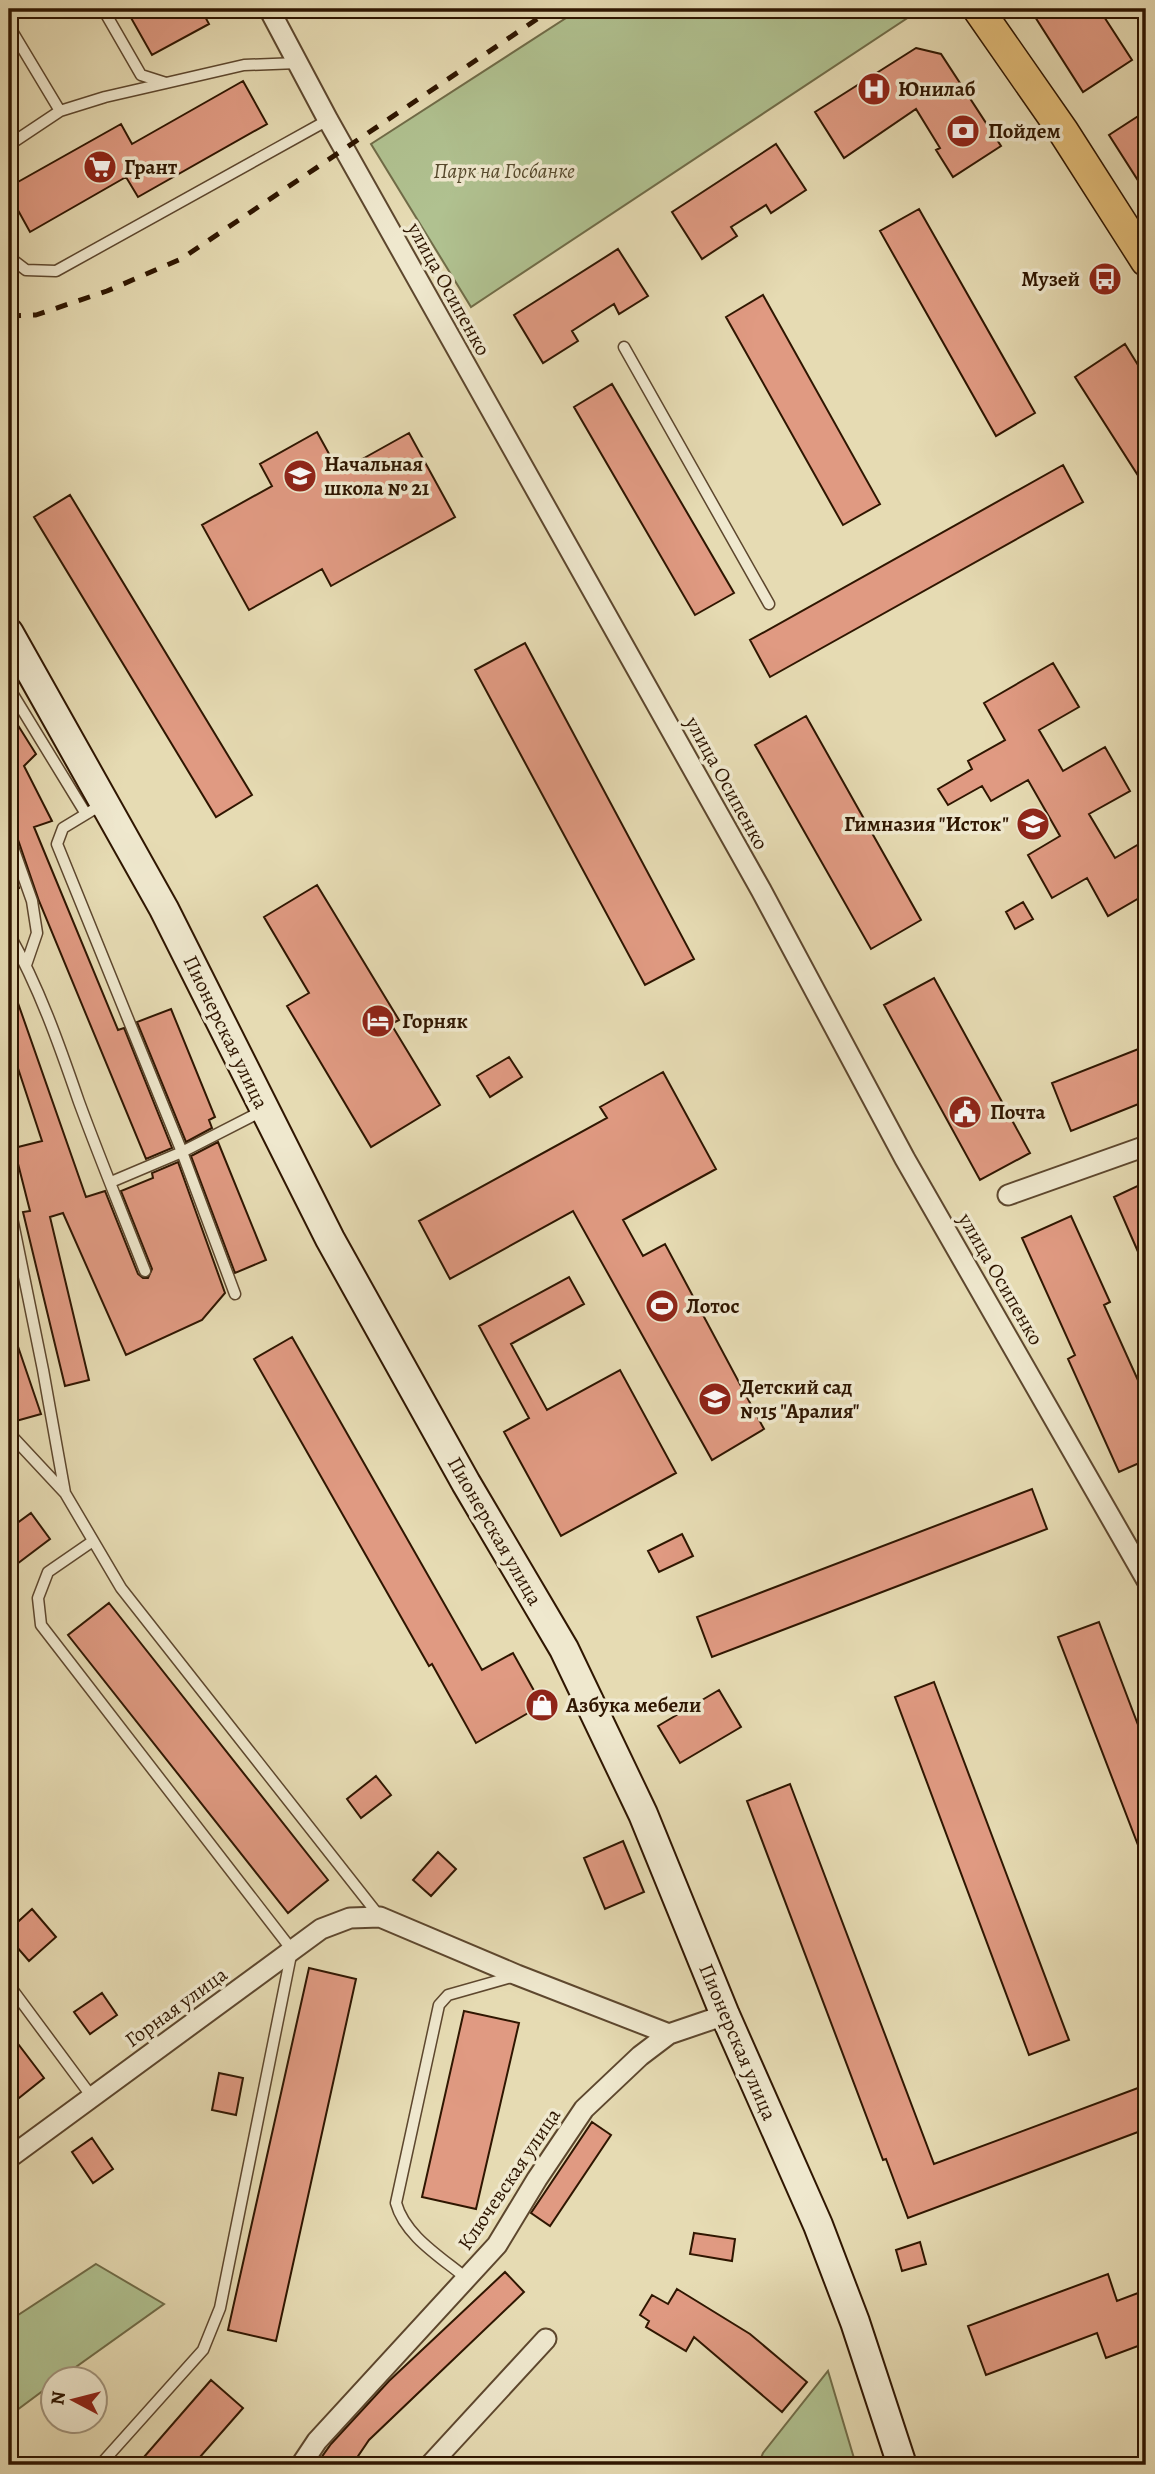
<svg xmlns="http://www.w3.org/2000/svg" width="1155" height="2474" viewBox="0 0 1155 2474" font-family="Alegreya,serif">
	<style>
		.green { fill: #b0c190; stroke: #706c48; stroke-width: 2 }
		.building { fill: #e09a82; stroke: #2f1601; stroke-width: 2 }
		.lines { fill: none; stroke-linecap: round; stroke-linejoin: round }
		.lane-casing { stroke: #5d472e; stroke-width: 13 }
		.street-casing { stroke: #5d472e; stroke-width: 23 }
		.secondary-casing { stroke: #2f1601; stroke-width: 32 }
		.primary-casing { stroke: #2f1601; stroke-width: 33 }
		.lane { stroke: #efe8ce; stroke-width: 10 }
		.street { stroke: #efe8ce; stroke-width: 19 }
		.secondary { stroke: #efe8ce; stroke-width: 28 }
		.primary { stroke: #e3be7a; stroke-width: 30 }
		.rail { stroke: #2f1601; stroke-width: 5; stroke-dasharray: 12 12; stroke-linecap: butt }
		.labels { text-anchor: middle; stroke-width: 7; stroke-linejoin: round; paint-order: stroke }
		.poi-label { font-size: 21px; font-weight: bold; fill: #2f1601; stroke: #efe8ce; text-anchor: start }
		.park-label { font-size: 21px; font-style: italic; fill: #56492c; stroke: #efe8ce }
		.street-label { font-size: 21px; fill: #2f1601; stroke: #efe8ce }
	</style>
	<rect width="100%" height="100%" fill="#e6dbb3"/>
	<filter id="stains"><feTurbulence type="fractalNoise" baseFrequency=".00286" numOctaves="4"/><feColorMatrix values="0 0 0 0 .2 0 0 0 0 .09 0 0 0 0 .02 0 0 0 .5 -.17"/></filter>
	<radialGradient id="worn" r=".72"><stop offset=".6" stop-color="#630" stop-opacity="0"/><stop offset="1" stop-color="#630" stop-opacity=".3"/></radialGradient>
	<path class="green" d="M 580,9 L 921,9 L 471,307 L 371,144 Z
		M 96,2264 L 164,2304 L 59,2379 L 52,2380 L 52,2384 L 9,2416 L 9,2321 Z
		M 828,2371 L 856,2465 L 758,2465 L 763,2453 Z"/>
	<path class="building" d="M 126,9 L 201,9 L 209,24 L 152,55 Z
		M 1030,9 L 1099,9 L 1132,60 L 1083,92 Z
		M 916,48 L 941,54 L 1001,146 L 953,177 L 936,150 L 940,148 L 916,109 L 844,158 L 815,112 Z
		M 243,81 L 267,124 L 138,197 L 126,177 L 30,232 L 9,194 L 9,187 L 121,124 L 132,144 Z
		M 1146,111 L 1146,193 L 1109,135 Z
		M 776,144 L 806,190 L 771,213 L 766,205 L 731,227 L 737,236 L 702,259 L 672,212 Z
		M 919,209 L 1035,413 L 996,436 L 880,231 Z
		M 618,249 L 648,296 L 619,314 L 614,304 L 572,331 L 578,341 L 543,363 L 514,315 Z
		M 763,295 L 880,504 L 843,525 L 726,317 Z
		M 1125,344 L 1146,378 L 1146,488 L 1075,377 Z
		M 612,384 L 734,593 L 695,615 L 574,407 Z
		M 317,432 L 339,472 L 409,433 L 455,517 L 331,586 L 322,569 L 249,610 L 202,525 L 272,486 L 260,464 Z
		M 1063,465 L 1083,502 L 770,677 L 750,640 Z
		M 70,495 L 252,795 L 216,817 L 34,517 Z
		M 525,643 L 694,959 L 645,985 L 475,670 Z
		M 1053,663 L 1079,707 L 1039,730 L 1063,771 L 1105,747 L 1130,791 L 1089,814 L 1115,858 L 1146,840 L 1146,894 L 1108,916 L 1087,878 L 1052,898 L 1028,855 L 1060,836 L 1028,780 L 991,801 L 982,786 L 948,805 L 938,789 L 972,769 L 968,761 L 1005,740 L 984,703 Z
		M 9,711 L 36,754 L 24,766 L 52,821 L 34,827 L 118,1030 L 124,1028 L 172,1148 L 146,1159 L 39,901 L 16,834 L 9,829 Z
		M 806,716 L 921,920 L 871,949 L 755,745 Z
		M 9,858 L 19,888 L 9,894 Z
		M 317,885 L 399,1020 L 391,1024 L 440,1105 L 371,1147 L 287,1006 L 309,993 L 264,917 Z
		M 1023,902 L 1033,919 L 1015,929 L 1006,912 Z
		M 934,978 L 1030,1153 L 980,1180 L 884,1005 Z
		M 12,986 L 86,1197 L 105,1191 L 138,1274 L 143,1278 L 148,1278 L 152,1269 L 121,1191 L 153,1178 L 152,1173 L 178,1162 L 225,1293 L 202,1320 L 126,1355 L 63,1213 L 50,1217 L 89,1380 L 65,1386 L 23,1212 L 30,1211 L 14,1148 L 42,1141 L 9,1041 L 9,987 Z
		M 171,1009 L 215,1117 L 209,1120 L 212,1128 L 186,1142 L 137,1022 Z
		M 1146,1046 L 1146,1101 L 1071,1131 L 1052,1083 Z
		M 509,1057 L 522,1077 L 490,1097 L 477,1076 Z
		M 663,1072 L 716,1169 L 623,1220 L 643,1256 L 665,1244 L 764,1429 L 712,1460 L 573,1211 L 450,1279 L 419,1221 L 607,1118 L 600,1107 Z
		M 218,1142 L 266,1260 L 235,1273 L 191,1156 Z
		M 1146,1182 L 1146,1270 L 1114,1197 Z
		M 1071,1216 L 1110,1302 L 1104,1305 L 1146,1398 L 1146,1460 L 1119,1472 L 1068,1359 L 1075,1355 L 1022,1238 Z
		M 569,1277 L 584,1304 L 511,1344 L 547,1410 L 620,1370 L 676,1473 L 561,1536 L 504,1432 L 529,1418 L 479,1326 Z
		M 9,1329 L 12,1329 L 41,1414 L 16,1421 L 9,1402 Z
		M 292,1337 L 482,1670 L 513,1653 L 542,1705 L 476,1743 L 432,1664 L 429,1666 L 254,1359 Z
		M 1032,1489 L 1047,1529 L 712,1657 L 697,1617 Z
		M 31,1513 L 50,1539 L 9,1570 L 9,1529 Z
		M 682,1534 L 693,1556 L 659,1572 L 648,1551 Z
		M 109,1603 L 328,1880 L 288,1913 L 68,1635 Z
		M 1099,1622 L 1146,1746 L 1146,1866 L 1058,1637 Z
		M 934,1682 L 1069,2040 L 1029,2055 L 895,1697 Z
		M 719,1690 L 741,1727 L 680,1763 L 658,1726 Z
		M 376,1776 L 391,1795 L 361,1818 L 347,1799 Z
		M 790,1784 L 934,2164 L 1146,2085 L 1146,2129 L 908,2218 L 886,2159 L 883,2160 L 747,1801 Z
		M 623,1841 L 644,1892 L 605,1909 L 584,1858 Z
		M 438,1852 L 456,1869 L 431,1896 L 413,1880 Z
		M 32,1909 L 56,1937 L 29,1961 L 9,1938 L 9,1930 Z
		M 309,1968 L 356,1979 L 276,2341 L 228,2330 Z
		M 102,1993 L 117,2015 L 90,2034 L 74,2012 Z
		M 464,2011 L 519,2023 L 476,2209 L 422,2197 Z
		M 9,2032 L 44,2078 L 9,2106 Z
		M 219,2073 L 243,2078 L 236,2115 L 212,2110 Z
		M 592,2122 L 611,2135 L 550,2226 L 531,2213 Z
		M 92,2138 L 113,2169 L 93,2183 L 72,2152 Z
		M 694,2233 L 735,2239 L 732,2261 L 690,2254 Z
		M 920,2242 L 926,2264 L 902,2271 L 896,2250 Z
		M 505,2272 L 524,2292 L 369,2440 L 352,2465 L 316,2465 L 331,2444 L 389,2381 Z
		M 1108,2274 L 1117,2301 L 1146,2290 L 1146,2343 L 1106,2358 L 1097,2333 L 986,2375 L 968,2326 Z
		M 677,2289 L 750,2334 L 807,2382 L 782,2412 L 694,2337 L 686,2351 L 646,2327 L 649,2321 L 640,2315 L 652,2295 L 668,2304 Z
		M 211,2380 L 243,2408 L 193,2465 L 137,2465 Z"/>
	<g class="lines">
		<defs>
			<path id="lane" d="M 103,9 L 141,75 L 166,83 L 244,65 L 298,63
				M 9,26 L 60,111
				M 9,145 L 60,111 L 105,97 L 166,83
				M 9,257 L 26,270 L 56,271 L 328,120
				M 624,347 L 769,604
				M 9,688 L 86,814
				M 101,805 L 63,828 L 57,844 L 182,1152 L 235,1294
				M 9,836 L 32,901 L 37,933 L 26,965
				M 9,934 C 39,987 59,1044 79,1102 C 100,1159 123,1215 145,1271
				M 111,1182 L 182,1152 L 262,1111
				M 9,1203 L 43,1370 L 65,1493 L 121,1588 L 380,1917
				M 9,1433 L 65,1493
				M 93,1541 L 48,1572 L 38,1598 L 41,1625 L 292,1950 L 220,2308 L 203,2350 L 100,2465
				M 9,1985 L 92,2097
				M 466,2278 C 441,2257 405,2236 396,2203 L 439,2005 L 448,1995 L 515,1976"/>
			<path id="street" d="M 269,9 L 328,120 L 761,890 L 905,1159 L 1146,1579
				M 1008,1195 L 1146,1146
				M 9,2158 L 321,1929 L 350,1918 L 380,1917 L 517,1975 L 669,2034
				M 301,2465 L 317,2441 L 497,2245 L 537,2179 L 584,2109 L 640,2056 L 669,2034 L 725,2015
				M 430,2465 L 546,2339"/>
			<path id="secondary" d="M 9,633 L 164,909 L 330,1239 L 466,1483 L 564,1649 L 643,1814 L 725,2015 L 818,2225 L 855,2322 L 902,2465"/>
			<path id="primary" d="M 978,9 L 1063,131 L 1146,261"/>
		</defs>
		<use href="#lane" class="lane-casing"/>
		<use href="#street" class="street-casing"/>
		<use href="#secondary" class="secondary-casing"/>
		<use href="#primary" class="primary-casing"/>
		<use href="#lane" class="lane"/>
		<use href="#street" class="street"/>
		<use href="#secondary" class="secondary"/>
		<use href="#primary" class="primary"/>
		<path class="rail" d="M 9,316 L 36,315 L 107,291 L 181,259 L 552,9"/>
	</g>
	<defs>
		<symbol id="hospital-disc" viewBox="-11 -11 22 22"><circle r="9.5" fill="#8f2418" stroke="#efe8ce"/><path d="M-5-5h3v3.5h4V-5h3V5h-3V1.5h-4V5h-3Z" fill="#fff"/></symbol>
		<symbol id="bank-disc" viewBox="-11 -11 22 22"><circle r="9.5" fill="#8f2418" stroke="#efe8ce"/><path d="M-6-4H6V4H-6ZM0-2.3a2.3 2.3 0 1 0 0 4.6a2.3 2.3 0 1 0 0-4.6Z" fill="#fff"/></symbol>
		<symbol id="supermarket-disc" viewBox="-11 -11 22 22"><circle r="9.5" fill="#8f2418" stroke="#efe8ce"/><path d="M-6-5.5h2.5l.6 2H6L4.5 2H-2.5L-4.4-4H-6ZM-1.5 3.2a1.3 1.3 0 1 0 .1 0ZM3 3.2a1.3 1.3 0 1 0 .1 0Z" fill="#fff"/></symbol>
		<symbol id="bus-disc" viewBox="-11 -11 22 22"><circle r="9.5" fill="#8f2418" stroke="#efe8ce"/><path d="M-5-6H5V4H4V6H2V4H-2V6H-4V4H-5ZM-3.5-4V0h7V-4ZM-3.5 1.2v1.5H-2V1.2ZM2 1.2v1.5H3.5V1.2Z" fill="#fff"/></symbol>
		<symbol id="school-disc" viewBox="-11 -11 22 22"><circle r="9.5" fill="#8f2418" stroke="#efe8ce"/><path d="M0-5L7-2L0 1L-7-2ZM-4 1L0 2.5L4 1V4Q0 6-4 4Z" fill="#fff"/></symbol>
		<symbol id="hotel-disc" viewBox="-11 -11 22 22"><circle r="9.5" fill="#8f2418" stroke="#efe8ce"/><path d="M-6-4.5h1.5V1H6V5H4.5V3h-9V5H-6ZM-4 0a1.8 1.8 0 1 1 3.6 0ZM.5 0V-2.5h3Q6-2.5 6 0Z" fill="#fff"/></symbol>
		<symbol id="civic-disc" viewBox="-11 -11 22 22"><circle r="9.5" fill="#8f2418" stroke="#efe8ce"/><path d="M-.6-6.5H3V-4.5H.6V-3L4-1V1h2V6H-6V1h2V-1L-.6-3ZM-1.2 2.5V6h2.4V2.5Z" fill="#fff"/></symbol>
		<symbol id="stadium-disc" viewBox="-11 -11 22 22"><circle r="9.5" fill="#8f2418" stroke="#efe8ce"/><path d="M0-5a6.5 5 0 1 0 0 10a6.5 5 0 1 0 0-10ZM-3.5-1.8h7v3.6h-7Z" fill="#fff"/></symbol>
		<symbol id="shop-disc" viewBox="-11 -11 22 22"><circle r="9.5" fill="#8f2418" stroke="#efe8ce"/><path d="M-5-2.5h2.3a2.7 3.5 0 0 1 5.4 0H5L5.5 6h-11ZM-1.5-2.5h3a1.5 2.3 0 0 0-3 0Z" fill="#fff"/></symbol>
	</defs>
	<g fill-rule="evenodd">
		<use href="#hospital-disc" x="855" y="70" width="38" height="38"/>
		<use href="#bank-disc" x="944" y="112" width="38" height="38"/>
		<use href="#supermarket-disc" x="81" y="148" width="38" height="38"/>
		<use href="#bus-disc" x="1086" y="260" width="38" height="38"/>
		<use href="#school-disc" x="281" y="457" width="38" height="38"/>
		<use href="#school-disc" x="1014" y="805" width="38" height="38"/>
		<use href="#hotel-disc" x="359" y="1002" width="38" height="38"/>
		<use href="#civic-disc" x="946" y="1093" width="38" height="38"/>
		<use href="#stadium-disc" x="643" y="1287" width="38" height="38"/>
		<use href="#school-disc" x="696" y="1380" width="38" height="38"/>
		<use href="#shop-disc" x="523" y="1686" width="38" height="38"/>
	</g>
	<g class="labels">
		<g class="poi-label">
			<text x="898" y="96">Юнилаб</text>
			<text x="988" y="138">Пойдем</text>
			<text x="124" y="174">Грант</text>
			<text x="1080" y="286" text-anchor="end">Музей</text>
			<text x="324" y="471">Начальная<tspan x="324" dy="24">школа № 21</tspan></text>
			<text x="1009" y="831" text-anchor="end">Гимназия "Исток"</text>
			<text x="402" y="1028">Горняк</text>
			<text x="990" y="1119">Почта</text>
			<text x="686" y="1313">Лотос</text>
			<text x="740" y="1394">Детский сад<tspan x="740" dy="24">№15 "Аралия"</tspan></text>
			<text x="566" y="1712">Азбука мебели</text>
		</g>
		<g class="park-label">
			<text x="504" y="178">Парк на Госбанке</text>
		</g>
		<g class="street-label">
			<text transform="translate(449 289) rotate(61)" y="7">улица Осипенко</text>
			<text transform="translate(727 783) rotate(61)" y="7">улица Осипенко</text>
			<text transform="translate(226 1032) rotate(64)" y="7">Пионерская улица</text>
			<text transform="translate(1001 1279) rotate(60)" y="7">улица Осипенко</text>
			<text transform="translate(495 1531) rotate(60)" y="7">Пионерская улица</text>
			<text transform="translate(176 2007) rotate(-36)" y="7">Горная улица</text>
			<text transform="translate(738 2042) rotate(67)" y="7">Пионерская улица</text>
			<text transform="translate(509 2179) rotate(-56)" y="7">Ключевская улица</text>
		</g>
	</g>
	<rect width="1155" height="2474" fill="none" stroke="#e6dbb3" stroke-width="35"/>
	<rect x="10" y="10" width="1134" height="2453" fill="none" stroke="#2f1601" stroke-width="3.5"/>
	<rect x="18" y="18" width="1120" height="2439" fill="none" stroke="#2f1601" stroke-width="2"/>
	<g transform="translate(74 2400) rotate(277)"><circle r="33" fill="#efe8ce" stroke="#a2947c" stroke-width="2"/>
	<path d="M0-5L12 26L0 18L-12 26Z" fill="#8f2418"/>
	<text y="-10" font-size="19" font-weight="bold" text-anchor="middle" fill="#2f1601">N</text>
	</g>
	<rect width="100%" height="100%" filter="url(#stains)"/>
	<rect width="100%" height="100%" fill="url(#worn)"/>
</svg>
